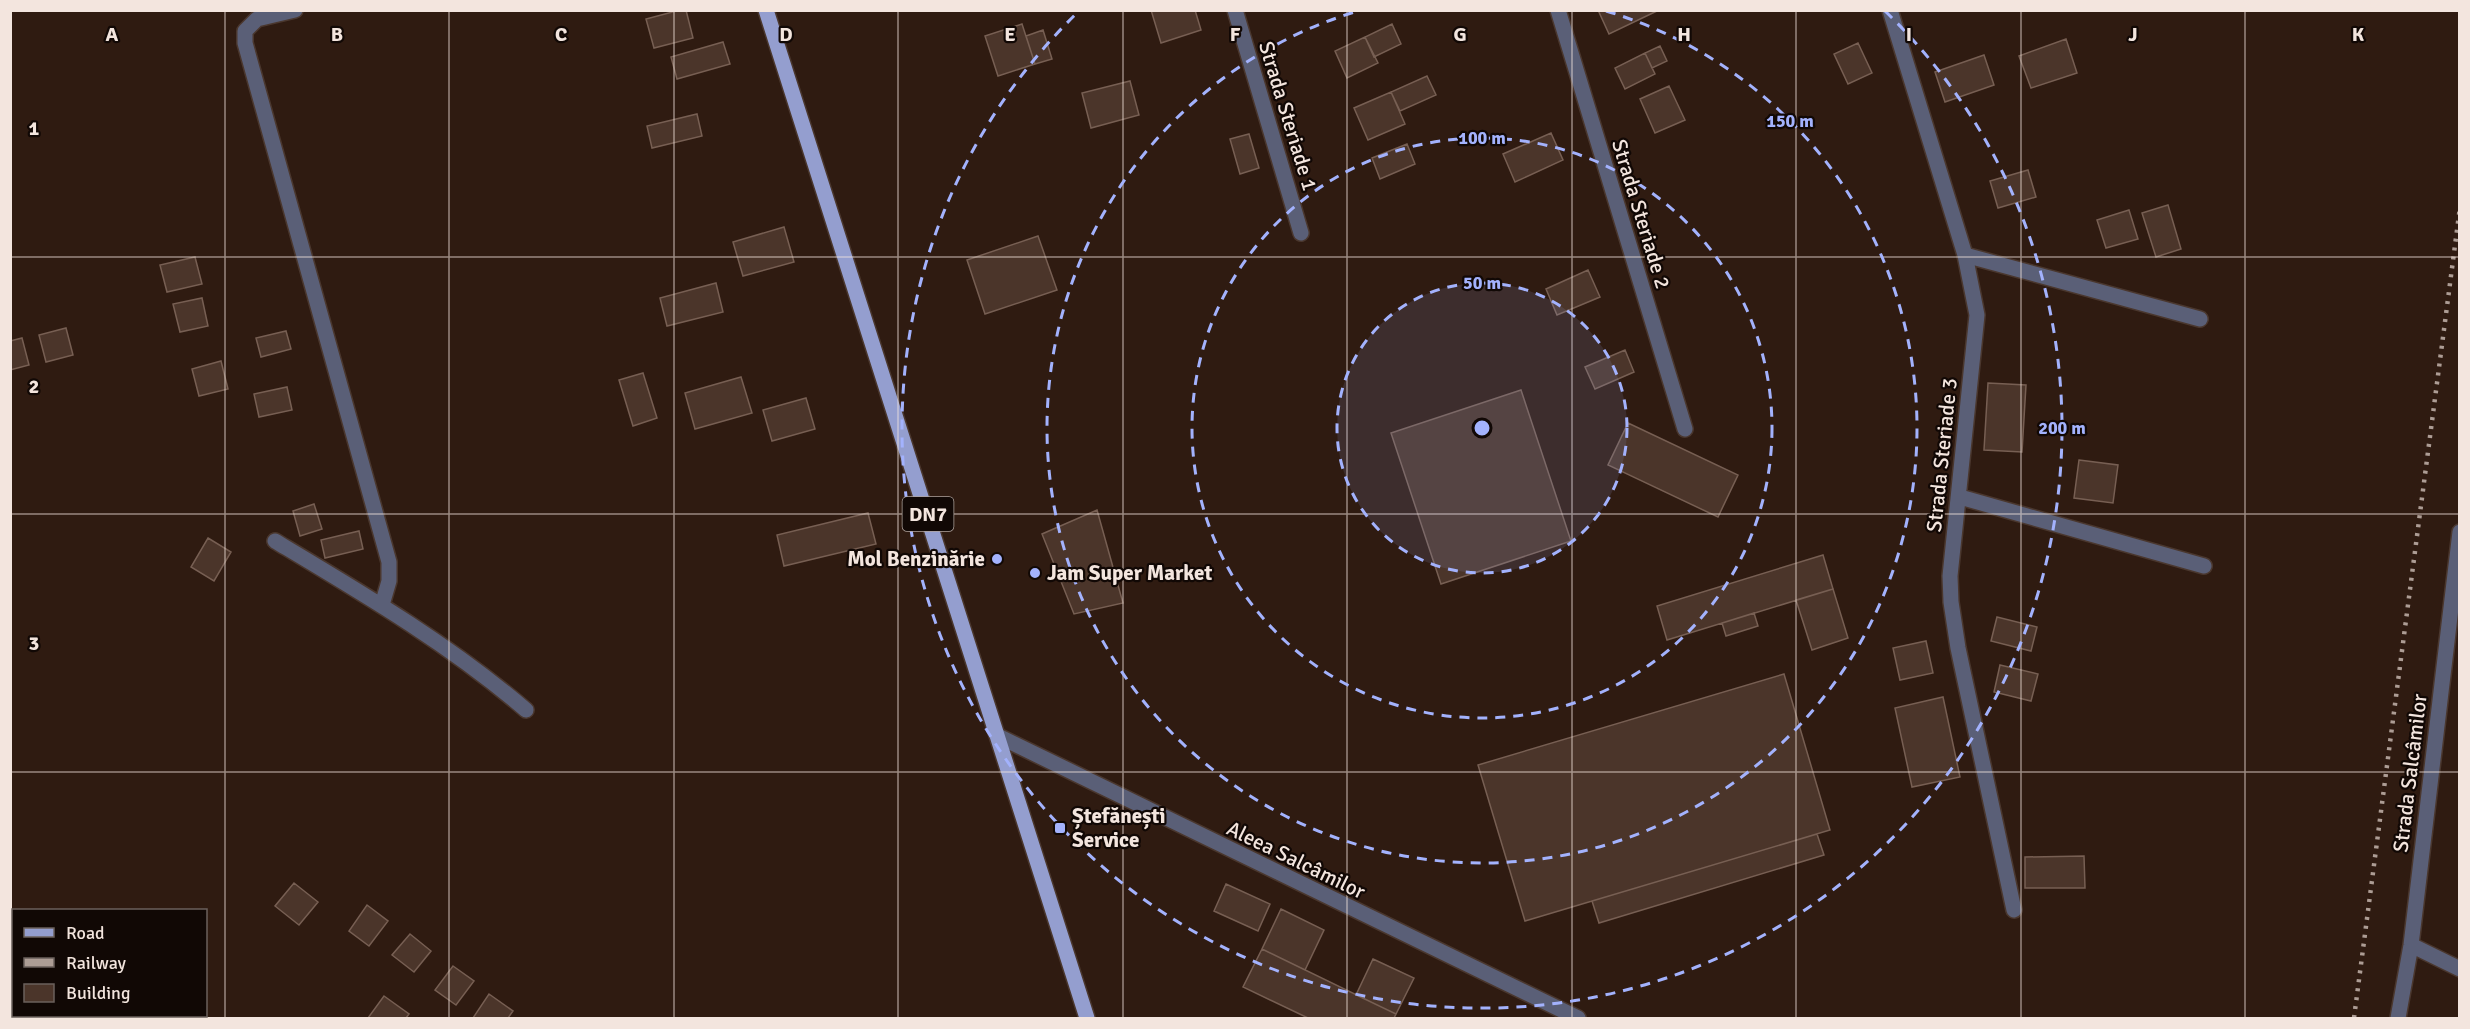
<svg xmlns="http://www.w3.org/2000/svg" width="2470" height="1029" viewBox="0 0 2470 1029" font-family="Signika,sans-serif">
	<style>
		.building { fill: #4b352a; stroke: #775f53; stroke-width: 1.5 }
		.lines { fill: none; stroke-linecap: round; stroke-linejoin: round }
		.minor-casing { stroke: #4a372e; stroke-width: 18 }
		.major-casing { stroke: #4a372e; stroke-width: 18 }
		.minor { stroke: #5a5f77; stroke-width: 15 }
		.major { stroke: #949ecf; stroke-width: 15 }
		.rail { stroke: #ad9d95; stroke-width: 4.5; stroke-dasharray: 3 6; stroke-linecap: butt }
		.grid { fill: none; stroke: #f3e5de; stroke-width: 1.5; stroke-opacity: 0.55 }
		.ring { fill: none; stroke: #a3b2fd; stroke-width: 3; stroke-dasharray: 10 8 }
		.poi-dot { fill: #a3b2fd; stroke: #110805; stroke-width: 2 }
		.labels { text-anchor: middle; stroke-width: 4.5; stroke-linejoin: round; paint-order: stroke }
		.shield { fill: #110805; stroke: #afa39d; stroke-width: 1.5 }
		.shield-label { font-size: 20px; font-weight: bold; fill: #f3e5de }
		.street-label { font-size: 21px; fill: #f3e5de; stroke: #110805 }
		.poi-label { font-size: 21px; font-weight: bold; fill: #f3e5de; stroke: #110805; text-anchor: start }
		.grid-label { font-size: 20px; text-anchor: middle; font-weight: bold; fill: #f3e5de; stroke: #110805; stroke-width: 4.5; stroke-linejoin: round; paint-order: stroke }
		.centre { fill: #a3b2fd; stroke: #110805; stroke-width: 3 }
		.ring-label { font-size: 18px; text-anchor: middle; font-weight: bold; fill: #a3b2fd; stroke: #110805; stroke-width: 4.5; stroke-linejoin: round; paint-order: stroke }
	</style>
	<rect width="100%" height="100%" fill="#2f1b11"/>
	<path class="building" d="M 680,10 L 686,10 L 693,38 L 654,48 L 646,19 Z
		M 1151,10 L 1195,10 L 1201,30 L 1161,43 Z
		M 1598,10 L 1657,10 L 1657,11 L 1609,34 Z
		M 1022,24 L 1035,64 L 998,76 L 985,36 Z
		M 1392,24 L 1401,44 L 1374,57 L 1365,37 Z
		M 1043,30 L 1052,59 L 1035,64 L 1026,36 Z
		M 1365,37 L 1378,63 L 1347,78 L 1335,51 Z
		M 2066,39 L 2077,73 L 2031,88 L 2019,56 Z
		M 723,42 L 730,64 L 677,79 L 671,57 Z
		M 1858,43 L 1872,73 L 1848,84 L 1834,54 Z
		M 1660,46 L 1667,61 L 1652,68 L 1645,53 Z
		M 1645,53 L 1655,74 L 1625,89 L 1615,68 Z
		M 1984,55 L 1994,85 L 1945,102 L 1935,72 Z
		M 1427,76 L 1436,95 L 1400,111 L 1391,92 Z
		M 1130,81 L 1139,115 L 1091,128 L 1082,93 Z
		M 1669,86 L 1685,120 L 1655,133 L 1640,99 Z
		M 1391,92 L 1405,124 L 1368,140 L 1354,108 Z
		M 697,114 L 702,136 L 652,148 L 647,126 Z
		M 1551,133 L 1563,160 L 1515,182 L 1503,154 Z
		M 1249,134 L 1259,168 L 1240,174 L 1230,139 Z
		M 1407,144 L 1415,164 L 1380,179 L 1372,158 Z
		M 2028,170 L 2036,197 L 1998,208 L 1990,181 Z
		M 2168,205 L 2181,249 L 2156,257 L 2142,213 Z
		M 2129,210 L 2138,239 L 2106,248 L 2097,220 Z
		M 784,227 L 794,262 L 743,276 L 733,242 Z
		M 1038,236 L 1057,290 L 985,314 L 967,260 Z
		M 195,257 L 202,284 L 167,292 L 160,265 Z
		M 1588,270 L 1600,297 L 1557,315 L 1546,289 Z
		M 716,283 L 723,312 L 667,326 L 660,298 Z
		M 202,298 L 208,326 L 180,332 L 173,304 Z
		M 66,328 L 73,355 L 46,362 L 39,335 Z
		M 286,331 L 291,349 L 261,357 L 256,338 Z
		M 22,338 L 29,365 L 10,370 L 10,341 Z
		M 1625,350 L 1634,372 L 1595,389 L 1585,367 Z
		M 221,361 L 228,389 L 199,396 L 192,369 Z
		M 643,373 L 657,418 L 633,426 L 619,380 Z
		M 741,377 L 752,413 L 695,429 L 685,393 Z
		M 1988,383 L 2026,385 L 2022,452 L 1984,450 Z
		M 287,387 L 292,410 L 259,417 L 254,394 Z
		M 1521,390 L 1571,541 L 1441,584 L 1391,433 Z
		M 806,398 L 815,429 L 772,441 L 763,410 Z
		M 1628,423 L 1738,475 L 1718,517 L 1608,465 Z
		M 2079,460 L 2118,465 L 2113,503 L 2074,498 Z
		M 314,504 L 322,529 L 300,536 L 293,511 Z
		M 1097,510 L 1123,603 L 1074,614 L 1042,534 Z
		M 868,513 L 876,544 L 784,566 L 777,535 Z
		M 359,531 L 363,549 L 325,558 L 321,540 Z
		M 208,538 L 231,552 L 214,581 L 191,567 Z
		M 1823,555 L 1833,589 L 1667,640 L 1657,606 Z
		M 1833,589 L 1848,638 L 1812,650 L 1796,600 Z
		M 1754,613 L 1758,626 L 1726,636 L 1722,623 Z
		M 1997,617 L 2037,627 L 2031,651 L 1991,641 Z
		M 1926,641 L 1933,673 L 1900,680 L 1893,648 Z
		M 2000,665 L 2038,674 L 2031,701 L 1994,692 Z
		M 1784,674 L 1830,830 L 1525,921 L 1478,765 Z
		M 1943,697 L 1960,777 L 1912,787 L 1895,708 Z
		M 1817,834 L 1824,855 L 1599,923 L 1592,901 Z
		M 2084,856 L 2085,888 L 2025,888 L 2025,857 Z
		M 294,883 L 318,902 L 299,925 L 275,906 Z
		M 1226,884 L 1270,904 L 1258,931 L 1214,911 Z
		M 367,905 L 388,921 L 369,946 L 349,931 Z
		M 1281,909 L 1324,930 L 1305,970 L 1262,949 Z
		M 410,934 L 431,951 L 414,972 L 392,955 Z
		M 1262,949 L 1396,1014 L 1394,1018 L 1308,1018 L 1243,987 Z
		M 1373,959 L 1414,978 L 1396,1014 L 1356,995 Z
		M 453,966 L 474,981 L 456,1005 L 435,990 Z
		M 489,994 L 513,1011 L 508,1018 L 473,1018 Z
		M 384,996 L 409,1014 L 406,1018 L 368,1018 Z"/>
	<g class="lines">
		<defs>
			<path id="minor" d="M 295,10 L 257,19 L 245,31 L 245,43 L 389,562 L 389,581 L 382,605
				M 1235,10 L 1301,233
				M 1558,10 L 1685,429
				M 1890,10 L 1965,255 L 1977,315 L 1950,576 L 1951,602 L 1958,648 L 2014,910
				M 1965,255 L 2200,319
				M 1960,497 L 2204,566
				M 275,541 C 362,593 449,644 526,710
				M 998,736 L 1578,1018
				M 2411,945 L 2460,969
				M 2398,1018 L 2411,945 L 2460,532"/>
			<path id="major" d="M 766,10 L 1087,1018"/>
		</defs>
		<use href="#minor" class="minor-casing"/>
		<use href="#major" class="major-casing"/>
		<use href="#minor" class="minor"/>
		<use href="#major" class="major"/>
		<path class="rail" d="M 2354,1018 L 2460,207"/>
	</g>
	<path class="grid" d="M 225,10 L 225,1018M 449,10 L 449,1018M 674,10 L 674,1018M 898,10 L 898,1018M 1123,10 L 1123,1018M 1347,10 L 1347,1018M 1572,10 L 1572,1018M 1796,10 L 1796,1018M 2021,10 L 2021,1018M 2245,10 L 2245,1018M 10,257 L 2460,257M 10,514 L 2460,514M 10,772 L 2460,772"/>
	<circle cx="1482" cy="428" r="145" fill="#a3b2fd" fill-opacity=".12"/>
	<g class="ring">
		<circle cx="1482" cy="428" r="145"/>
		<circle cx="1482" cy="428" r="290"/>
		<path d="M1606 11A435 435 0 1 1 1358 11"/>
		<path d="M1885 11A580 580 0 1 1 1079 11"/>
	</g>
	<g class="poi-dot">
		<circle cx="997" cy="559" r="6"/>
		<circle cx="1035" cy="573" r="6"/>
		<rect x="1054" y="822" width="12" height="12" rx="3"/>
	</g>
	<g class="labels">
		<rect class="shield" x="902.5" y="497" width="51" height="34" rx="4.5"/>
		<g class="shield-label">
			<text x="928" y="521">DN7</text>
		</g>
		<g class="street-label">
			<text transform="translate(1288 116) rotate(73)" y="7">Strada Steriade 1</text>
			<text transform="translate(1641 214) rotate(73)" y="7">Strada Steriade 2</text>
			<text transform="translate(1942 455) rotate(-84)" y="7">Strada Steriade 3</text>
			<text transform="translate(2410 773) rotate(-83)" y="7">Strada Salcâmilor</text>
			<text transform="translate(1296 860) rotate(26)" y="7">Aleea Salcâmilor</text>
		</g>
		<g class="poi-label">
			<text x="985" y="566" text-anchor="end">Mol Benzinărie</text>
			<text x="1047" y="580">Jam Super Market</text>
			<text x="1072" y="823">Ștefănești<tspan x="1072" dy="24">Service</tspan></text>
		</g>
	</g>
	<g class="grid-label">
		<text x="112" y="41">A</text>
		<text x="337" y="41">B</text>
		<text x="561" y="41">C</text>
		<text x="786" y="41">D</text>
		<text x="1010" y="41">E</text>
		<text x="1235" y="41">F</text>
		<text x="1460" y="41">G</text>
		<text x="1684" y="41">H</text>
		<text x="1909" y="41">I</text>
		<text x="2133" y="41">J</text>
		<text x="2358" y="41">K</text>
		<text x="34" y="135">1</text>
		<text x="34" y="393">2</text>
		<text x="34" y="650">3</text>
	</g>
	<circle cx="1482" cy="428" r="9" class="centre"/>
	<g class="ring-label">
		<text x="1790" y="127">150 m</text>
		<text x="1482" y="144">100 m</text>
		<text x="1482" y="289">50 m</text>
		<text x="2062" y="434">200 m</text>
	</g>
	<rect width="2470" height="1029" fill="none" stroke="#f3e5de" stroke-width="24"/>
	<rect x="12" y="909" width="195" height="108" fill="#110805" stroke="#6b605c" stroke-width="1.5"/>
	<rect x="24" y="928" width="30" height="9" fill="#949ecf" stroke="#6b605c" stroke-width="1.5"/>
	<text x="66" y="939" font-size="18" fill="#f3e5de">Road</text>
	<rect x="24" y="958" width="30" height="9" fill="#ad9d95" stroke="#6b605c" stroke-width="1.5"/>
	<text x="66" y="969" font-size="18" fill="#f3e5de">Railway</text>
	<rect x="24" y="984" width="30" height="18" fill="#4b352a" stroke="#6b605c" stroke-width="1.5"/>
	<text x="66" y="999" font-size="18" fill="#f3e5de">Building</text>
</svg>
